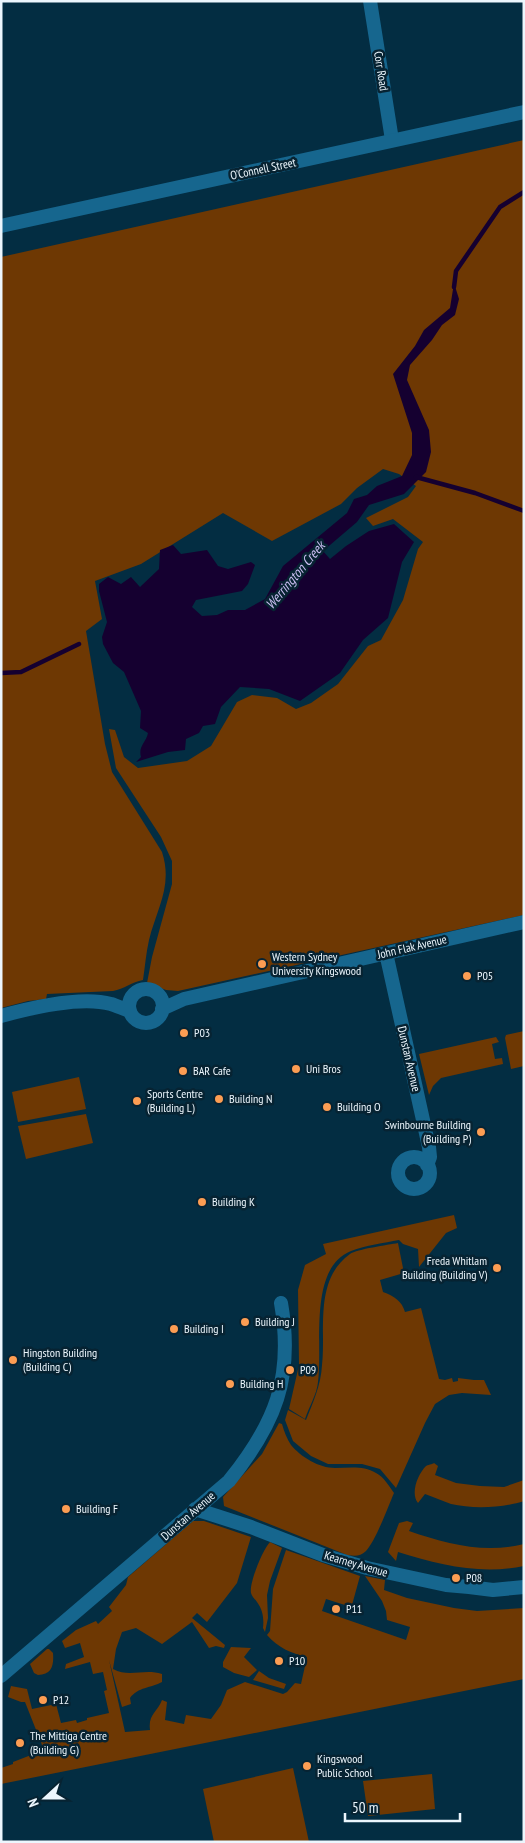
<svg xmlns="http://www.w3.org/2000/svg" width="525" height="1843" viewBox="0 0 525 1843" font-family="'PT Sans Narrow',sans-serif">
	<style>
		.green { fill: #6e3803 }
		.water { fill: #150030 }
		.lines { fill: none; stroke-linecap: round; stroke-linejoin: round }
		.stream { stroke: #150030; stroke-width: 4.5 }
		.minor { stroke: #16668e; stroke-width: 14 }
		.tertiary { stroke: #16668e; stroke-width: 14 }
		.poi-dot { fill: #fc9d53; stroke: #072332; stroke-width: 2 }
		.labels { text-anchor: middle; stroke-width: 5; stroke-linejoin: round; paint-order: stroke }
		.street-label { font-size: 12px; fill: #ecf6fd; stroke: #072332 }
		.poi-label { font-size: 12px; fill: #ecf6fd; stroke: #072332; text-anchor: start }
		.water-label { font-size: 14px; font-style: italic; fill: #cabdf1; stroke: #072332 }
	</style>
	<rect width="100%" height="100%" fill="#032d42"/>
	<path class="green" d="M 524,140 L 524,915 L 178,991 L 166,990 L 147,983 L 152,957 L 172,884 L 172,861 L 161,837 L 116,768 L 109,729 L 115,730 L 124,757 L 138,768 L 187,761 L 211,746 L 237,702 L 252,695 L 277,698 L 296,709 L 311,703 L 338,684 L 368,646 L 381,640 L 403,600 L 418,549 L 423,542 L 393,519 L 373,526 L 366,518 L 408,497 L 416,486 L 399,474 L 383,469 L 357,488 L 341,504 L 272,541 L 223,513 L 141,564 L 95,581 L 102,619 L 86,631 L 105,744 L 112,772 L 162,852 C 173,886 157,908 149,940 C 146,953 145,967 143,980 C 132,982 124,989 113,991 L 47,994 L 46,999 L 28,1001 L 1,1008 L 1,257 Z
		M 524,1031 L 524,1066 L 511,1069 L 505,1038 L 506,1035 Z
		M 496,1037 L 499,1042 L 492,1044 L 495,1059 L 502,1058 L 503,1064 L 441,1078 L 433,1086 L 429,1095 L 419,1054 Z
		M 79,1077 L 86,1109 L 18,1122 L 12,1092 Z
		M 86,1114 L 93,1143 L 26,1159 L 18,1126 Z
		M 454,1215 L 457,1228 L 446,1233 L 419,1267 L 418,1249 L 403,1244 L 399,1240 C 384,1243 366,1245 351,1251 C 308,1268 323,1346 318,1382 C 317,1394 309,1407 305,1419 L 289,1409 L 299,1365 L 298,1290 L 305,1265 L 326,1254 L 323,1244 Z
		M 398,1243 L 404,1273 L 380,1280 L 383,1292 C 394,1296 402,1301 405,1312 L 421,1308 L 439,1379 L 445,1380 L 452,1378 L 453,1382 L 458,1381 L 458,1378 L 474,1380 L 484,1380 L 491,1395 L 462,1393 L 449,1395 L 435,1404 L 425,1423 L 396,1488 L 380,1469 L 362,1464 L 328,1464 L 311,1456 L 293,1441 L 285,1420 L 288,1410 L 306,1420 C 313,1402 321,1385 322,1365 C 326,1328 314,1280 350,1254 C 357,1249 388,1245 398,1243 Z
		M 279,1423 L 282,1424 C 284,1431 287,1439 291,1445 C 301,1457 319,1468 335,1468 C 349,1468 363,1465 376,1473 C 384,1477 389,1486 394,1493 C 388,1507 376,1540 366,1551 C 360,1557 354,1556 347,1555 L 224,1506 L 223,1497 L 262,1454 Z
		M 434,1463 L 438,1466 L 435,1475 L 456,1483 L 480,1486 L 504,1487 L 524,1480 L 524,1501 C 503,1508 472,1509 451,1504 C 442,1501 434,1497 425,1494 L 418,1503 C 410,1493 418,1474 426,1466 C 427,1465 433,1464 434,1463 Z
		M 193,1521 L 204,1521 L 251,1537 L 237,1583 L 207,1622 L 197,1613 L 192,1618 L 225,1645 L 224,1648 L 216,1646 L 209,1648 L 192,1622 L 162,1644 L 136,1628 L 122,1632 L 116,1649 L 113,1669 C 130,1678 144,1668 162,1674 L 162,1682 C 151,1688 138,1687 130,1698 L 131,1704 L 122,1707 L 109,1660 L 125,1732 L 150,1730 C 148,1714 157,1713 162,1700 L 167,1702 L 165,1720 L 184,1724 L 186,1715 L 211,1719 L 221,1705 L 227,1690 L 245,1682 L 283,1694 L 287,1692 L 295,1683 L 301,1684 L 307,1657 C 291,1653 278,1648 267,1635 L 270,1631 L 273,1589 L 286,1550 L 360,1576 L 352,1605 L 348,1606 L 326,1599 L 322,1611 L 406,1640 L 410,1627 L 387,1620 L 386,1611 L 382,1601 L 365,1576 L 385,1580 L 384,1590 L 407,1598 L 454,1608 L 477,1611 L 524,1608 L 524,1679 L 1,1784 L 1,1768 L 13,1764 L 13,1762 L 44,1750 L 25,1702 L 21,1702 L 8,1697 L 11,1686 L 27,1689 L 32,1709 L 56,1704 L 61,1723 L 76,1720 L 77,1723 L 87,1720 L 87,1718 L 109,1713 L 104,1691 L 107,1690 L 103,1672 L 93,1674 L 90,1662 L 65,1669 L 66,1664 L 84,1657 L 80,1643 L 65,1648 L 62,1641 L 76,1630 L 96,1621 L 98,1624 L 112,1611 L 109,1607 L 126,1585 L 128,1577 Z
		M 407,1521 L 413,1523 L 409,1531 C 447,1544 484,1554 524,1544 L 524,1566 C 480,1575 440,1565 398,1552 L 396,1561 L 388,1552 L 399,1523 Z
		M 270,1542 L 282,1548 L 270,1581 L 267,1595 L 268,1618 L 265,1632 L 263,1628 C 264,1619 263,1610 257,1602 C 255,1599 252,1597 251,1593 C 249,1583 263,1549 270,1542 Z
		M 231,1647 L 251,1648 L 244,1657 L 257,1670 L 249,1677 L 234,1673 L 223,1667 L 223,1662 Z
		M 47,1649 L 49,1649 L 53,1653 C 54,1665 52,1675 38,1675 L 34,1673 L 30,1664 Z
		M 259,1671 L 269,1678 L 286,1684 L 284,1689 L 253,1680 Z
		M 293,1768 L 309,1842 L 214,1842 L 203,1789 Z
		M 432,1774 L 435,1809 L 368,1816 L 363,1781 Z"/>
	<path class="water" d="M 454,283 L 459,299 L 455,315 L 442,325 L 432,340 L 410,365 L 407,380 L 429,430 L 431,452 L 426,472 L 404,494 L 369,505 L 357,522 L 323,551 L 330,559 L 346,546 L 369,531 L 394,524 L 414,542 L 402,562 L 388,618 L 363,640 L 340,673 L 300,701 L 269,689 L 240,687 L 221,707 L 215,724 L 203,726 L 199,733 L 186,739 L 185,750 L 168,752 L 136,762 L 141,757 C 138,746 146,743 148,733 L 140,728 L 141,711 L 124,672 L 113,663 L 103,644 L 102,637 L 107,622 L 99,591 L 99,584 L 108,577 L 121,584 L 131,577 L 140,587 L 159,569 L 160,550 L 173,545 L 181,554 L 207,550 L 218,566 L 228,569 L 251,562 L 255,565 L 248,584 L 242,591 L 196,600 L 192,607 L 202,616 L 217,615 L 228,610 L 245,610 L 265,599 L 283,566 L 347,513 L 354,499 L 367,495 L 377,486 L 402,476 L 412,455 L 412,433 L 393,374 L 415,346 L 424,330 L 450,308 Z"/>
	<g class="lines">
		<path class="stream" d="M 454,287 L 456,271 L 500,207 L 524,192
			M 416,477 L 475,493 L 524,511
			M 1,673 L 21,672 L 79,644"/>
		<path class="minor" d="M 370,1 L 392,140
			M 386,953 L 429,1147 L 430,1157 L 427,1165
			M129 1006a17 17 0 1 1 34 0a17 17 0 1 1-34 0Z
			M 162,1009 L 184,999 L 524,922
			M 1,1016 C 30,1008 82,996 111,1004 C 117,1006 124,1009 130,1011
			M398 1173a16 16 0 1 1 32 0a16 16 0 1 1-32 0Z
			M 195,1509 L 251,1527 L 323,1555 L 367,1568 L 446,1585 L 469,1587 L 493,1590 L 524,1587
			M 1,1676 L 229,1481 C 275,1424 294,1378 281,1303"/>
		<path class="tertiary" d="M 1,226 L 524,112"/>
	</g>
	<g class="poi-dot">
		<circle cx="262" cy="964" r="5"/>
		<circle cx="467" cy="976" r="5"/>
		<circle cx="184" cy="1033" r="5"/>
		<circle cx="296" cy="1069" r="5"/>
		<circle cx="183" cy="1071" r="5"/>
		<circle cx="219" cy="1099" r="5"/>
		<circle cx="137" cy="1101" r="5"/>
		<circle cx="327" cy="1107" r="5"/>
		<circle cx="481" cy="1132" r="5"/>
		<circle cx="202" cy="1202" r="5"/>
		<circle cx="497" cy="1268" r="5"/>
		<circle cx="245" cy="1322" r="5"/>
		<circle cx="174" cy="1329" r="5"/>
		<circle cx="13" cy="1360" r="5"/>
		<circle cx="290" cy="1370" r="5"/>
		<circle cx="230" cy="1384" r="5"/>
		<circle cx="66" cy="1509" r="5"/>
		<circle cx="456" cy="1578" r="5"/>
		<circle cx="336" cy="1609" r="5"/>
		<circle cx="279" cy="1661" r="5"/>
		<circle cx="43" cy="1700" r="5"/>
		<circle cx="20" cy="1743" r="5"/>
		<circle cx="307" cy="1766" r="5"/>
	</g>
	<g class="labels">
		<g class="street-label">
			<text transform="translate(381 71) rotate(81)" y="4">Corr Road</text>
			<text transform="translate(263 169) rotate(-12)" y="4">O'Connell Street</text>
			<text transform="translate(412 947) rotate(-13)" y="4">John Flak Avenue</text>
			<text transform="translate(409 1059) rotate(77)" y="4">Dunstan Avenue</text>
			<text transform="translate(188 1516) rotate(-41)" y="4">Dunstan Avenue</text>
			<text transform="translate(356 1564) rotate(16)" y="4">Kearney Avenue</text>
		</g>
		<g class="poi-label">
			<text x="272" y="961">Western Sydney<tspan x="272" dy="14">University Kingswood</tspan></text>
			<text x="477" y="980">P05</text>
			<text x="194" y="1037">P03</text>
			<text x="306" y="1073">Uni Bros</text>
			<text x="193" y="1075">BAR Cafe</text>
			<text x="147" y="1098">Sports Centre<tspan x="147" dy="14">(Building L)</tspan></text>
			<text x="229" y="1103">Building N</text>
			<text x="337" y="1111">Building O</text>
			<text x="471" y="1129" text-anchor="end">Swinbourne Building<tspan x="471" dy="14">(Building P)</tspan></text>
			<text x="212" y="1206">Building K</text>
			<text x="487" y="1265" text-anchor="end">Freda Whitlam<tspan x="487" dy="14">Building (Building V)</tspan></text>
			<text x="255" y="1326">Building J</text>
			<text x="184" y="1333">Building I</text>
			<text x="23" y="1357">Hingston Building<tspan x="23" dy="14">(Building C)</tspan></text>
			<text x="300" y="1374">P09</text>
			<text x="240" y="1388">Building H</text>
			<text x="76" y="1513">Building F</text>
			<text x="466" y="1582">P08</text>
			<text x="346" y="1613">P11</text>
			<text x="289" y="1665">P10</text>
			<text x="53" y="1704">P12</text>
			<text x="30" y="1740">The Mittiga Centre<tspan x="30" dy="14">(Building G)</tspan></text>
			<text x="317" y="1763">Kingswood<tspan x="317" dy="14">Public School</tspan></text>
		</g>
		<g class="water-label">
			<text transform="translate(295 575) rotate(-50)" y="5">Werrington Creek</text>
		</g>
	</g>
	<rect width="525" height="1843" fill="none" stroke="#ecf6fd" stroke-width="5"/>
	<g transform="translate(45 1798) rotate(249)" stroke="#072332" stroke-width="4" paint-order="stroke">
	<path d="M0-4L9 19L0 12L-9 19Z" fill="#ecf6fd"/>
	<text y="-8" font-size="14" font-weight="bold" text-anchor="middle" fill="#ecf6fd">N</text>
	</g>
	<path d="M345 1813v8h115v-8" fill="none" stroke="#ecf6fd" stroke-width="2.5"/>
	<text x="352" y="1813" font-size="15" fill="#ecf6fd" stroke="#072332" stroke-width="4" paint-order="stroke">50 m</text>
</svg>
